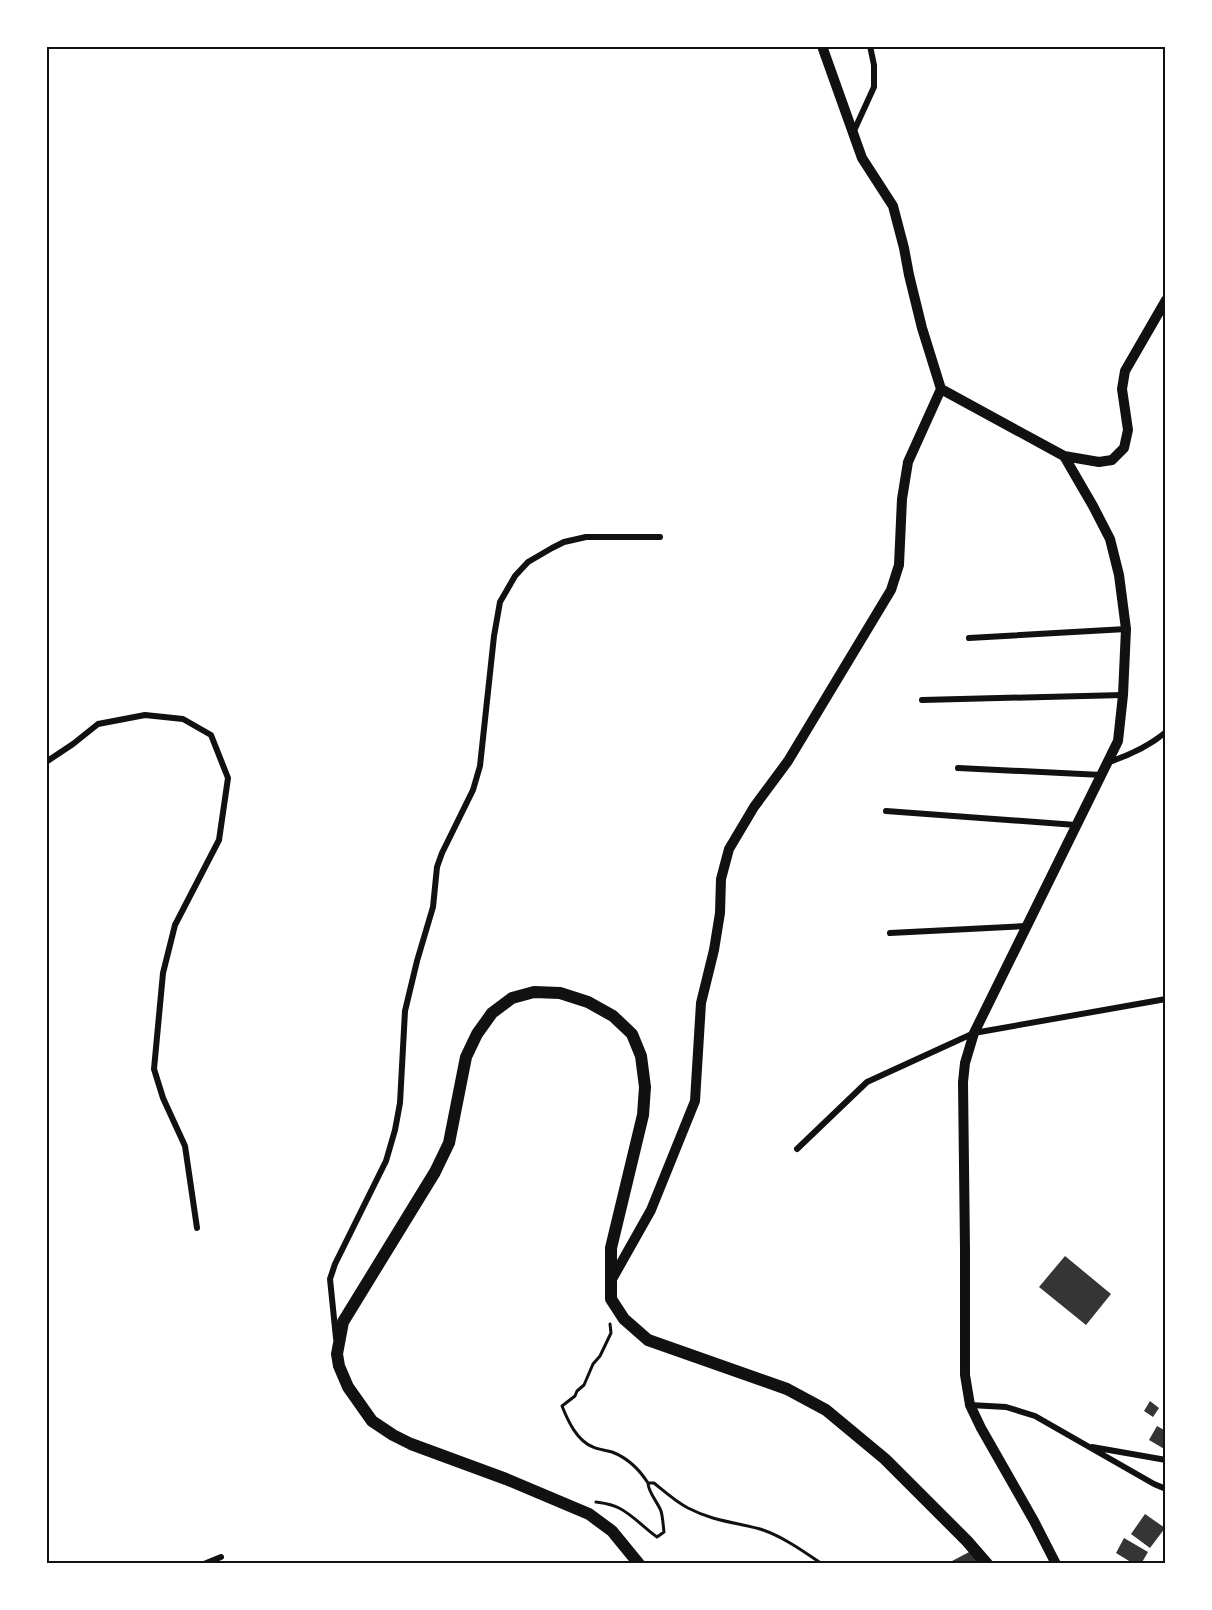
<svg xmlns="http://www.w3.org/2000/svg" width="1212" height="1610" viewBox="0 0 1212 1610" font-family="'Alegreya Sans',sans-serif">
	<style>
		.building { fill: #353535 }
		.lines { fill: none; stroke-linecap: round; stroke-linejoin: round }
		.path { stroke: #111; stroke-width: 3 }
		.minor { stroke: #111; stroke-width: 6 }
		.tertiary { stroke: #111; stroke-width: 10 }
		.secondary { stroke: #111; stroke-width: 12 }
		.neatline { fill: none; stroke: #111; stroke-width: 2 }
	</style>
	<rect width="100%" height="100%" fill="#fff"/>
	<path class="building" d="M 1065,1256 L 1111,1294 L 1086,1325 L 1039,1287 Z
		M 1150,1401 L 1159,1408 L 1153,1417 L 1144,1411 Z
		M 1157,1426 L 1166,1431 L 1166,1450 L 1149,1440 Z
		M 1145,1514 L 1165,1528 L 1150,1548 L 1131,1534 Z
		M 1124,1538 L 1148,1552 L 1141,1564 L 1134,1564 L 1116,1553 Z
		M 973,1550 L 979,1564 L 954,1564 L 952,1561 Z"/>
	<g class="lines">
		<path class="path" d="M 610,1324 L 611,1333 L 600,1356 L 593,1364 L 584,1385 L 577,1391 L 575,1396 L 562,1406 C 568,1421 577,1441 593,1447 C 599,1450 606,1450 612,1452 C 628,1458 639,1469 648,1483
			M 596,1502 C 603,1503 612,1504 619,1508 C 633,1515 644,1528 657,1537 L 664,1532 C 663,1525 663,1518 661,1511 C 657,1501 648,1492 648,1483 L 654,1483 C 665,1492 676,1502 688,1508 C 713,1521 734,1522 760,1529 C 782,1536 803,1551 822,1564"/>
		<path class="minor" d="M 853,133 L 874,87 L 874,65 L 870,46
			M 969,638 L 1126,629
			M 922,700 L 1123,695
			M 46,762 L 73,744 L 98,724 L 145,715 L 183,719 L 211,735 L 228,778 L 219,840 L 175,925 L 163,973 L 154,1069 L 163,1098 L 185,1146 L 197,1228
			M 1109,762 C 1130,755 1148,747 1166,732
			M 958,768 L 1102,775
			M 886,811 L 1076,825
			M 890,933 L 1026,926
			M 797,1149 L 867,1082 L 974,1033 L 1166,999
			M 336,1338 L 330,1279 L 335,1264 L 386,1161 L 395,1130 L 400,1103 L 405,1011 L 417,961 L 433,907 L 437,867 L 442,853 L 473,790 L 480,766 L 494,636 L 500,602 L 515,576 L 528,562 L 552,548 L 564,542 L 586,537 L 660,537
			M 970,1405 L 1006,1407 L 1035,1416 L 1154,1484 L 1166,1489
			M 1092,1447 L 1166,1460
			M 204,1564 L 221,1557"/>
		<path class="tertiary" d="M 822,46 L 862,158 L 893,206 L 904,248 L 909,275 L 922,328 L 941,389
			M 941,389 L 1064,456 L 1093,506 L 1110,539 L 1119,575 L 1126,629 L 1123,695 L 1118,741 L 974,1033 L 965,1063 L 963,1082 L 965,1250 L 965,1375 L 970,1405 L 981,1428 L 1034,1521 L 1056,1564
			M 1064,456 L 1099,462 L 1112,460 L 1124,448 L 1128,430 L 1122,389 L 1125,371 L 1166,300
			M 611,1281 L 651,1210 L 695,1101 L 701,1003 L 714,950 L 720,913 L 721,879 L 729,849 L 754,807 L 788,761 L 891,590 L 899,565 L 902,499 L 908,462 L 941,389"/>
		<path class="secondary" d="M 639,1564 L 612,1531 L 589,1514 L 506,1479 L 411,1444 L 393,1435 L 372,1421 L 348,1387 L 339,1366 L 337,1354 L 343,1322 L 435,1172 L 449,1143 L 466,1057 L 477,1034 L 492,1013 L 512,998 L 534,992 L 560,993 L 588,1002 L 613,1016 L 632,1034 L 641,1056 L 645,1087 L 643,1115 L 611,1248 L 611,1299 L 624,1319 L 648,1340 L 787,1389 L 826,1410 L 885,1459 L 967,1541 L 987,1564"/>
	</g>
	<rect width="1212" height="1610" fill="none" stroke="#ffffff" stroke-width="96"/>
	<rect x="48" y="48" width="1116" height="1514" class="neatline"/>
</svg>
